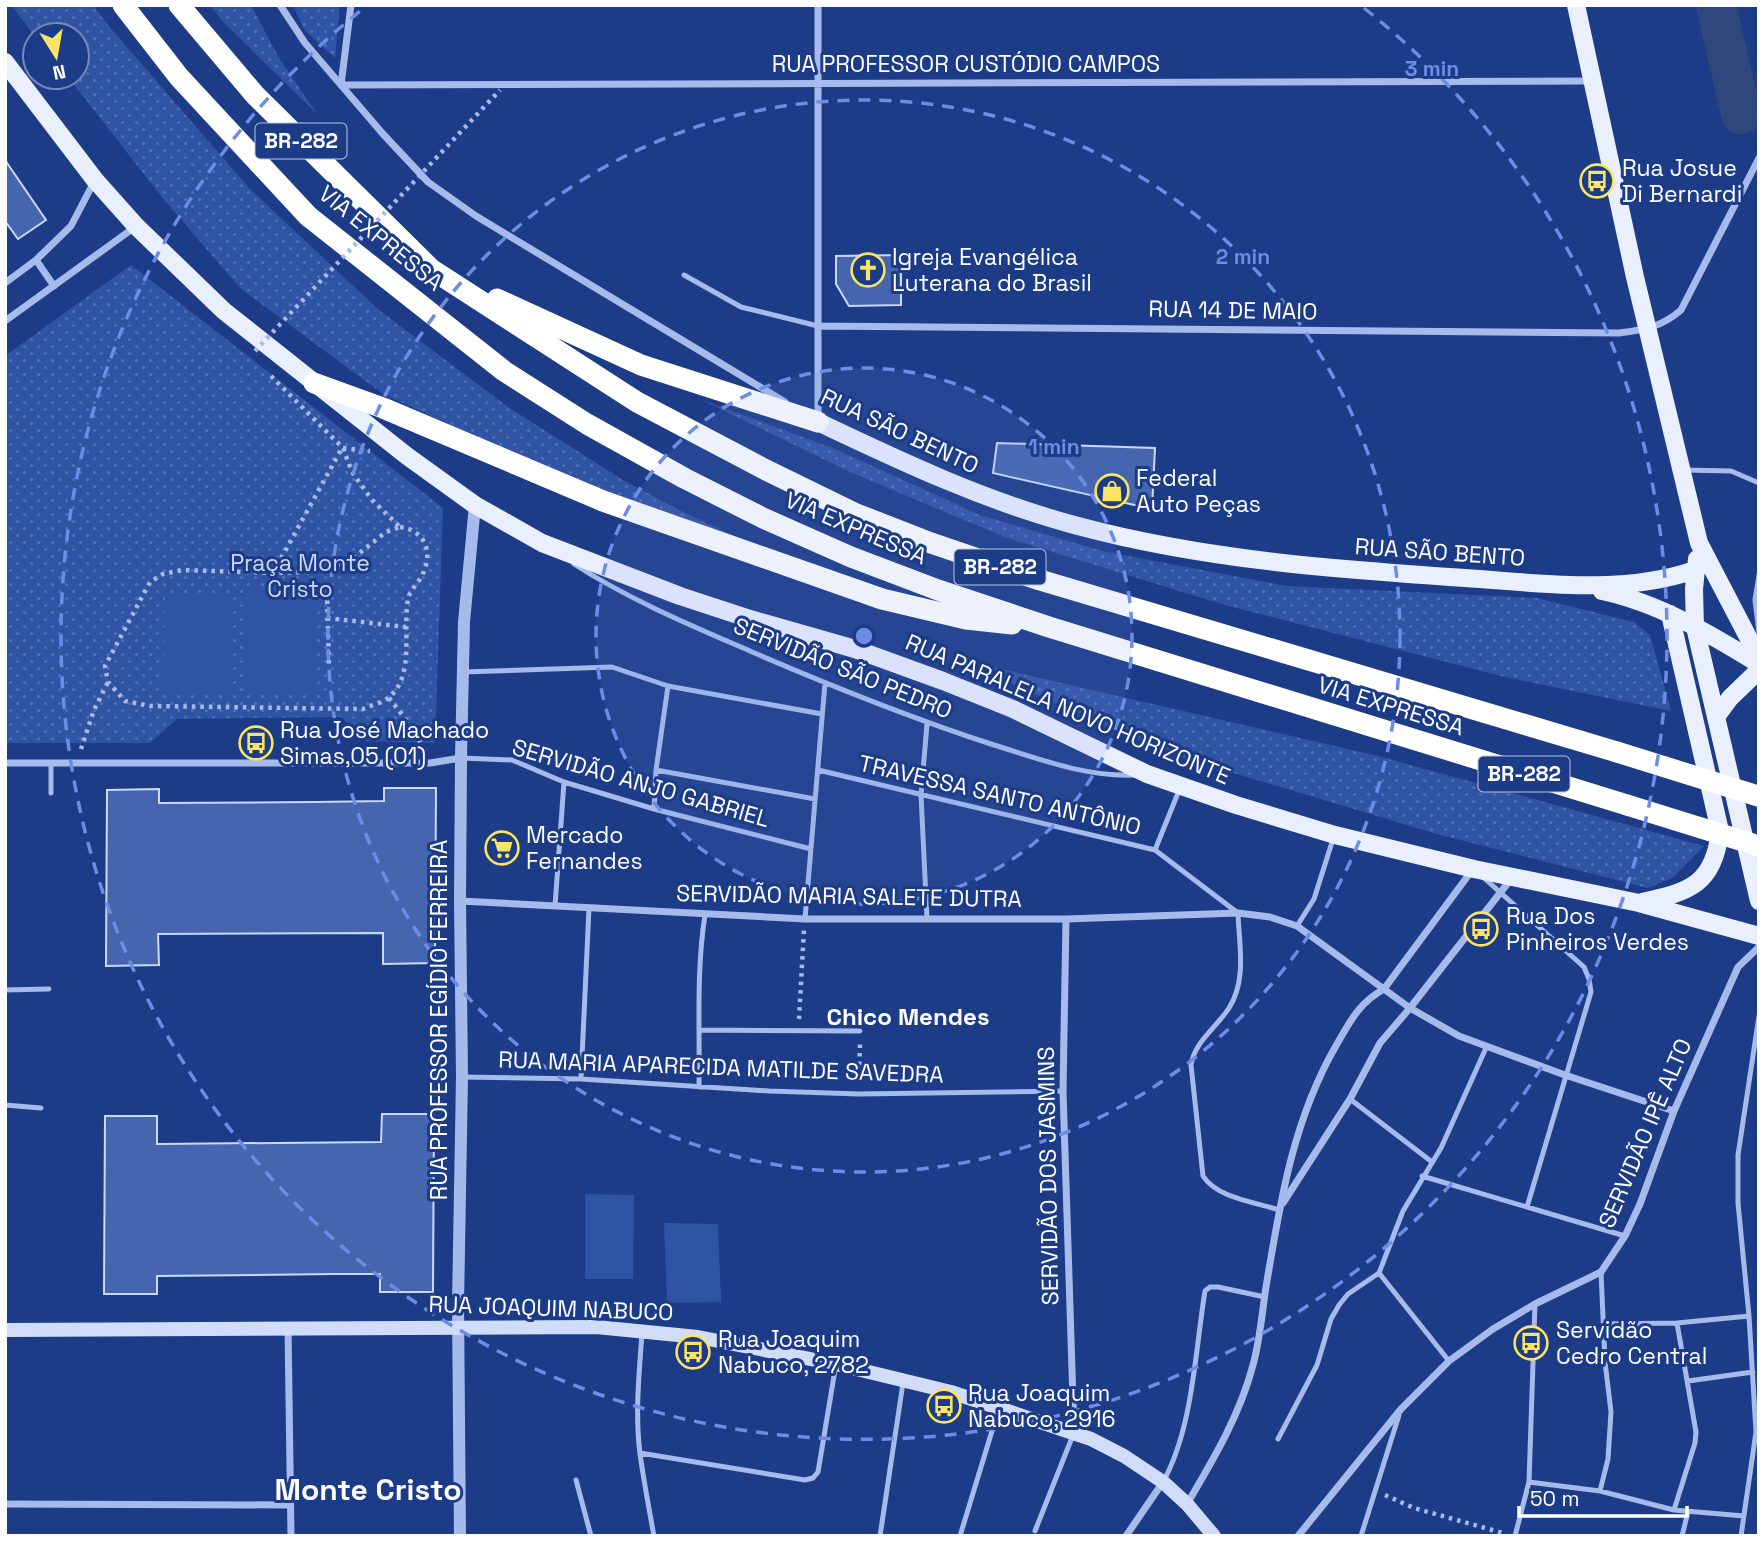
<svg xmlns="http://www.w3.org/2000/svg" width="1764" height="1541" viewBox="0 0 1764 1541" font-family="'Space Grotesk',sans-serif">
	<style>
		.green { fill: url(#green-dots) }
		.pitch { fill: #3054a4 }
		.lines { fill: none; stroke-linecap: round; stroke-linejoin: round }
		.river { stroke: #30477e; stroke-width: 40 }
		.building { fill: #4566af; stroke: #cbd9f8; stroke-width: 2 }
		.path { stroke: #a6bbeb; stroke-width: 4.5; stroke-dasharray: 3.5 5; stroke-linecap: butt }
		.service { stroke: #a6bbeb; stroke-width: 5 }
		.minor { stroke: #a6bbeb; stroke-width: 7 }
		.tertiary { stroke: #a6bbeb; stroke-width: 12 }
		.secondary { stroke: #d1ddf8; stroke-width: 14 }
		.primary { stroke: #eaeffe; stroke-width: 18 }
		.motorway { stroke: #fff; stroke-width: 21 }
		.path-bridge { stroke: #a6bbeb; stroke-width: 4.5; stroke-dasharray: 3.5 5; stroke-linecap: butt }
		.motorway-bridge { stroke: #fff; stroke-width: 21 }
		.ring { fill: none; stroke: #6c8ce6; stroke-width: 3.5; stroke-dasharray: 12 9 }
		.labels { text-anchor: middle; stroke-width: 6; stroke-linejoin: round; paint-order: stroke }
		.shield { fill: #1d3c87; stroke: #bbc4db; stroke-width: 2 }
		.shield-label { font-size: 21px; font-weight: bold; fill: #fff }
		.street-label { font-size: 23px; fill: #fff; stroke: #1d3c87 }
		.poi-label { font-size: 23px; fill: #fff; stroke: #1d3c87; text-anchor: start }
		.park-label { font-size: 23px; fill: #cbd9f8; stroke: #1d3c87 }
		.neighbourhood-label { font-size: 24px; font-weight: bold; fill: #fff; stroke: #1d3c87 }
		.district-label { font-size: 30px; font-weight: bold; fill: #fff; stroke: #1d3c87 }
		.centre { fill: #6c8ce6; stroke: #1d3c87; stroke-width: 3.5 }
		.ring-label { font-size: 21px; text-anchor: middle; font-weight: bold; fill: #6c8ce6; stroke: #1d3c87; stroke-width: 6; stroke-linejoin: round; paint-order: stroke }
	</style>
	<defs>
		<pattern id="green-dots" width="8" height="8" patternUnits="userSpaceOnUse" patternTransform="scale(1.75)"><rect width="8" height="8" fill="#3054a4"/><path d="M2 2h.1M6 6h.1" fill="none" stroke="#4f6eb2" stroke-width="1.8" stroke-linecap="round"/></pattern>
	</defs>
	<rect width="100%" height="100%" fill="#1d3c87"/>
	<path class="green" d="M 11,5 L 93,5 L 107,24 L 250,189 L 379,310 L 508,407 L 623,480 L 679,510 L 758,547 L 689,527 L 490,443 L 383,394 L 241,289 L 161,196 L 68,77 L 77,77 L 77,35 L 35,36 Z
		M 210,5 L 251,5 L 279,58 L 317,114 L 223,22 Z
		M 293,5 L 340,5 L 335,58 L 305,31 Z
		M 131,265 L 443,508 L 435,743 L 366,741 L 341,717 L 177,719 L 150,743 L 5,743 L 5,356 Z
		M 702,400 L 835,449 L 980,515 L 1102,551 L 1287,586 L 1537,598 L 1634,622 L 1650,635 L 1671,711 L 1505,677 L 1225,605 L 1007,538 L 850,472 Z
		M 958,659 L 1378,756 L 1704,846 L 1674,877 L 1648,888 L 1437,834 L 1164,752 Z"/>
	<path class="pitch" d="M 248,589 L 318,590 L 316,693 L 246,693 Z
		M 165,593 L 233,594 L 231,693 L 163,692 Z
		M 585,1194 L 634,1195 L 633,1279 L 585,1279 Z
		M 664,1223 L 718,1224 L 721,1302 L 667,1303 Z"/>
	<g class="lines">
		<path class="river" d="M 1716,5 L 1741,114"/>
	</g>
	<path class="building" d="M 5,160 L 46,220 L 18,239 L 5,221 Z
		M 901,255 L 901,305 L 849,306 L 836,284 L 836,256 Z
		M 997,443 L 1155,448 L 1152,509 L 993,473 Z
		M 384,788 L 436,788 L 435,963 L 383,964 L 383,933 L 158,934 L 159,965 L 106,966 L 107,790 L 159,789 L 159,803 L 315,802 L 384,801 Z
		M 382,1114 L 434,1114 L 433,1292 L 380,1292 L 380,1274 L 334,1274 L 157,1276 L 157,1294 L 104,1294 L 105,1116 L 157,1116 L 157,1144 L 381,1142 Z"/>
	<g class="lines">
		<path class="path" d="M 271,376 L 343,448 L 352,472 L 372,500 L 400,527
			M 343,448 L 370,451
			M 400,527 C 423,530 433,549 424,571 C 421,581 410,589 408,599 C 402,630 416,676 388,698 C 382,703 371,705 363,709 L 150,706 L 125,701 L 108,682 L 105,666 L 150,582 L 163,574 L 182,570 L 273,573 L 308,572 L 333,567 L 352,559 L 386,532 Z
			M 273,573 L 342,448
			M 327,592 L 329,667
			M 327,618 L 406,627
			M 389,698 L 415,731 L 424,750
			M 81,749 L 94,710 L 108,682
			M 799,1019 L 804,930
			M 859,1082 L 860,1042
			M 1385,1495 L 1414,1508 L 1503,1533"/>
		<path class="service" d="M 684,275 L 741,307 L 818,326
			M 1684,470 L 1731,471 L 1759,483
			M 574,564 C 630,600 690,625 750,651 C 831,686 911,718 994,745 C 1040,759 1085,777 1134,775
			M 1759,575 L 1755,600 L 1759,633
			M 463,672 L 612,667 L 668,686 L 822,714
			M 461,758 L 512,760 L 564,782 L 654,809 L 811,849
			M 51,763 L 51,793
			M 656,770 L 815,799
			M 818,770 L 1155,850 L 1238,913 C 1239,944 1247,980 1229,1008 C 1216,1028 1195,1041 1191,1065 L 1203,1176 C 1217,1198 1255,1202 1279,1210
			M 654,809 L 656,770 L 668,686
			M 1155,850 L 1180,788
			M 1484,878 L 1584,967 L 1589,979 L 1591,992 L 1527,1207
			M 555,906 L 564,782
			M 805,919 L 825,683
			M 927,919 L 921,795 L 927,724
			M 1297,926 L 1314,899 L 1333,839
			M 5,990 L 49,989
			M 700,1030 L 860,1031
			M 462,1077 L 581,1079 L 769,1091 L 859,1094 L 1063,1091
			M 581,1079 L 589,908
			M 699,1087 C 700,1029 696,972 705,915
			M 1350,1099 L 1432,1162
			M 5,1105 L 41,1108
			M 1422,1176 L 1625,1236
			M 1379,1273 L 1449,1361
			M 1603,1324 L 1677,1323 L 1749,1316
			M 642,1334 C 639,1374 635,1414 640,1454 C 644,1482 649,1509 654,1536
			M 1688,1381 L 1753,1372
			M 1278,1439 L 1317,1365 L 1331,1319 L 1339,1305 L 1348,1294 L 1379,1273 L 1403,1211 L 1441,1148 L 1486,1048
			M 640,1453 L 805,1480 L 813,1478 L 818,1472 L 836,1364
			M 576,1480 L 591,1536
			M 1163,1482 C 1193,1428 1195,1352 1205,1291 L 1210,1287 L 1218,1287 L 1265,1297
			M 1529,1482 L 1600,1491 L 1674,1510 L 1744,1516
			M 1600,1491 L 1608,1459 L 1611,1412 L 1605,1362 L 1601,1272
			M 1674,1510 L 1695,1443 L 1696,1432 L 1677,1323
			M 1035,1531 L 1073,1435
			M 880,1536 L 903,1383
			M 960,1536 L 999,1408
			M 1361,1536 L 1399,1415
			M 1515,1536 L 1529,1482 L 1535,1304
			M 1682,1536 L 1688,1512
			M 1741,1536 L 1756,1432 L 1749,1316 L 1738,1203 L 1738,1155 L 1759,1016"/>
		<path class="minor" d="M 280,5 L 305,43 L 383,134 L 428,182 L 476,216 L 785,402
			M 341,85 L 1592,81
			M 341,85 L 351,5
			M 36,260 L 54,286
			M 5,283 L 36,260 L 71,226 L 95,180
			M 5,321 L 135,227
			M 818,326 L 1619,333 C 1643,330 1662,327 1681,310 L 1759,158
			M 818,418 L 818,5
			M 5,763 L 430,763 L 461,758
			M 460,901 L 805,919 L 1066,919 L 1238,913 L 1270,917 L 1297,926 L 1410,1008 L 1459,1036 L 1565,1075 L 1674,1111
			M 1066,919 L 1063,1091 L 1074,1432
			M 1283,1203 L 1350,1099 L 1380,1043 L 1410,1008 L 1511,879
			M 288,1327 L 291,1536
			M 5,1504 L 290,1505
			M 1187,1504 C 1213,1460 1240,1415 1253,1365 C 1260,1340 1262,1313 1266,1287 C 1280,1203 1293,1119 1337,1044 C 1351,1020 1359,1003 1384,989 L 1473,869
			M 1126,1536 L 1163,1482
			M 1298,1536 L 1401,1409 L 1449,1361 L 1493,1329 L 1535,1304 L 1601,1272 L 1625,1236 L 1640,1204 L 1674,1111 L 1738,967 L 1759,947"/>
		<path class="tertiary" d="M 460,1536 L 458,1305 L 462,1077 L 460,901 L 461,758 L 464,622 L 475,505"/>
		<path class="secondary" d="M 5,1330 L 596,1327 L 698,1337 L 836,1364 L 951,1392 L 1091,1439 L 1124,1456 L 1163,1482 L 1187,1504 L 1214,1536"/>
		<path class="primary" d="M 1576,5 L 1635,277 L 1699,543 L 1759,658
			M 5,62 L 95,180 L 136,226 L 224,311 L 407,456 L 475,505 L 542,543 L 680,596 L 750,619 L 855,649 L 943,681 L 1013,709 L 1147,774 L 1236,805 L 1335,835 L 1474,869 L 1639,903 L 1759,936
			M 818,422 C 902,462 987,502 1078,526 C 1205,560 1334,569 1465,578 C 1541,583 1622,595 1695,570
			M 1697,559 L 1694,589 L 1695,627 L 1759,901
			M 1602,591 C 1659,603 1710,634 1759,664
			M 1716,717 L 1730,698 L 1759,670
			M 1642,902 C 1690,892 1714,884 1720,831 L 1670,614"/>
		<path class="motorway" d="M 123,5 L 179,77 L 308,216 L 504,371 L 587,424 L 684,478 L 763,518 L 851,557 L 938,590 L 1049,627 L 1627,805
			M 179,5 L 255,95 L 431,269 L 637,402 L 766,470 L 854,513 L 931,543 L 1040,580 L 1617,752
			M 497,299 L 641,365 L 818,422
			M 314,383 L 383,408 L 603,501 L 882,599 L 966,619 L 1012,624"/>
		<path class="path-bridge" d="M 255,351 L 500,90"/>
		<path class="motorway-bridge" d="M 1617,752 L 1758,796
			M 1627,805 L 1759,846"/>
	</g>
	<circle cx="864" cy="636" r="268" fill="#6c8ce6" fill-opacity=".12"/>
	<g class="ring">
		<circle cx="864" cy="636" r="268"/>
		<circle cx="864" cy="636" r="536"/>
		<path d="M1364 8A803 803 0 1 1 364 8"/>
	</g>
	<defs>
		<symbol id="bus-ring" viewBox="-11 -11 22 22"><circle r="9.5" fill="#1d3c87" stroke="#fbe464" stroke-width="1.5"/><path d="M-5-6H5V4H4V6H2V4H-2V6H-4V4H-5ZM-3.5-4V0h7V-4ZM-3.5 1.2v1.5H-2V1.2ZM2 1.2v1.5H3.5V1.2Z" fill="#fbe464"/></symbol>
		<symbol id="church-ring" viewBox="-11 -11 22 22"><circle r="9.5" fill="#1d3c87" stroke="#fbe464" stroke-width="1.5"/><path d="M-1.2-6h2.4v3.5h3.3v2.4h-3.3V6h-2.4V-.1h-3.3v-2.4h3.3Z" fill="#fbe464"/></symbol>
		<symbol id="shop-ring" viewBox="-11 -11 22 22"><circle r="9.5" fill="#1d3c87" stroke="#fbe464" stroke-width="1.5"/><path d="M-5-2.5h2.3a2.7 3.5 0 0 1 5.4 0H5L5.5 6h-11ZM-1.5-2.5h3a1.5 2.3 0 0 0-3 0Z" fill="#fbe464"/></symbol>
		<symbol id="supermarket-ring" viewBox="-11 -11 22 22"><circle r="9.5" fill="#1d3c87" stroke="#fbe464" stroke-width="1.5"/><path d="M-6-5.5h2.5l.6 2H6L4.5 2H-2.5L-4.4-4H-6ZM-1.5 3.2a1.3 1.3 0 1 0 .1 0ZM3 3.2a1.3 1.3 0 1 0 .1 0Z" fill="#fbe464"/></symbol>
	</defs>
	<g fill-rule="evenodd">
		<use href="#bus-ring" x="1578" y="162" width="38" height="38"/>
		<use href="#church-ring" x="849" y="251" width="38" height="38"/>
		<use href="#shop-ring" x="1093" y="472" width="38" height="38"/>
		<use href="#bus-ring" x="237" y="724" width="38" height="38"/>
		<use href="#supermarket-ring" x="483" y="829" width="38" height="38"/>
		<use href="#bus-ring" x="1462" y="910" width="38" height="38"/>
		<use href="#bus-ring" x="1512" y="1324" width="38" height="38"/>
		<use href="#bus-ring" x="674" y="1333" width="38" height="38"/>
		<use href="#bus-ring" x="925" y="1387" width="38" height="38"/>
	</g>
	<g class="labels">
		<g class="shield">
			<rect x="255.5" y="123.5" width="91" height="35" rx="5"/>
			<rect x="954.5" y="549.5" width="91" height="35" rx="5"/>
			<rect x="1478.5" y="756.5" width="91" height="35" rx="5"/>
		</g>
		<g class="shield-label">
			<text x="301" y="148">BR-282</text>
			<text x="1000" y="574">BR-282</text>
			<text x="1524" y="781">BR-282</text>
		</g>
		<g class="street-label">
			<text x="966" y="72">RUA PROFESSOR CUSTÓDIO CAMPOS</text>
			<text transform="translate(381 238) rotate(39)" y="8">VIA EXPRESSA</text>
			<text transform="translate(1233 310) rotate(1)" y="8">RUA 14 DE MAIO</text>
			<text transform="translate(900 431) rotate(25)" y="8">RUA SÃO BENTO</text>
			<text transform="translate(856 528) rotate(23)" y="8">VIA EXPRESSA</text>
			<text transform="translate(1440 552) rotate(4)" y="8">RUA SÃO BENTO</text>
			<text transform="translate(843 668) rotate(22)" y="8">SERVIDÃO SÃO PEDRO</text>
			<text transform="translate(1391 706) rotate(17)" y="8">VIA EXPRESSA</text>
			<text transform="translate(1068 709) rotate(23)" y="8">RUA PARALELA NOVO HORIZONTE</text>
			<text transform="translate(641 783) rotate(16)" y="8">SERVIDÃO ANJO GABRIEL</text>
			<text transform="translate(1000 795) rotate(13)" y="8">TRAVESSA SANTO ANTÔNIO</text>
			<text transform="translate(849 896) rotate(1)" y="8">SERVIDÃO MARIA SALETE DUTRA</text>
			<text transform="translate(439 1020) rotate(-90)" y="8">RUA PROFESSOR EGÍDIO FERREIRA</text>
			<text transform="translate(721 1067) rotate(2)" y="8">RUA MARIA APARECIDA MATILDE SAVEDRA</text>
			<text transform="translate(1645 1133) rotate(-67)" y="8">SERVIDÃO IPÊ ALTO</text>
			<text transform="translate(1048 1176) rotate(-91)" y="8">SERVIDÃO DOS JASMINS</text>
			<text transform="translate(551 1308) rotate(2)" y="8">RUA JOAQUIM NABUCO</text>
		</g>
		<g class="poi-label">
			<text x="1622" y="176">Rua Josue<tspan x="1622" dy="26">Di Bernardi</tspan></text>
			<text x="892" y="265">Igreja Evangélica<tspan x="892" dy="26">Luterana do Brasil</tspan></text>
			<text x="1136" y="486">Federal<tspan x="1136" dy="26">Auto Peças</tspan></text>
			<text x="280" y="738">Rua José Machado<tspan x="280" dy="26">Simas,05 (01)</tspan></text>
			<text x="526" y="843">Mercado<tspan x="526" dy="26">Fernandes</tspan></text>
			<text x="1506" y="924">Rua Dos<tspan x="1506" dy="26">Pinheiros Verdes</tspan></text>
			<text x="1556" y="1338">Servidão<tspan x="1556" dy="26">Cedro Central</tspan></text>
			<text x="718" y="1347">Rua Joaquim<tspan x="718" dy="26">Nabuco, 2782</tspan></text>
			<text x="968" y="1401">Rua Joaquim<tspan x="968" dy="26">Nabuco, 2916</tspan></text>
		</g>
		<g class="park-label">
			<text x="300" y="571">Praça Monte<tspan x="300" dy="26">Cristo</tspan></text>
		</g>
		<g class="neighbourhood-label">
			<text x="908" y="1025">Chico Mendes</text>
		</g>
		<g class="district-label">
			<text x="368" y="1500">Monte Cristo</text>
		</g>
	</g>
	<circle cx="864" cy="636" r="10" class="centre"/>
	<g class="ring-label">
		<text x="1432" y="76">3 min</text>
		<text x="1243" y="264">2 min</text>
		<text x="1054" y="454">1 min</text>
	</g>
	<rect width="1764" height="1541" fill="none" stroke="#ffffff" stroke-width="14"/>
	<g transform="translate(56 56) rotate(169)"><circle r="33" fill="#1d3c87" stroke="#778ab7" stroke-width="2"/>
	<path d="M0-5L12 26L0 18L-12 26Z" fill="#fbe464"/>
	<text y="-10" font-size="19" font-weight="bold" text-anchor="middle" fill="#ffffff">N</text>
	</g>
	<path d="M1519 1506v10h168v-10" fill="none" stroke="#ffffff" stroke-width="3.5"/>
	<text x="1530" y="1506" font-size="21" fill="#ffffff" stroke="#1d3c87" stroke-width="5" paint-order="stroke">50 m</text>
</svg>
